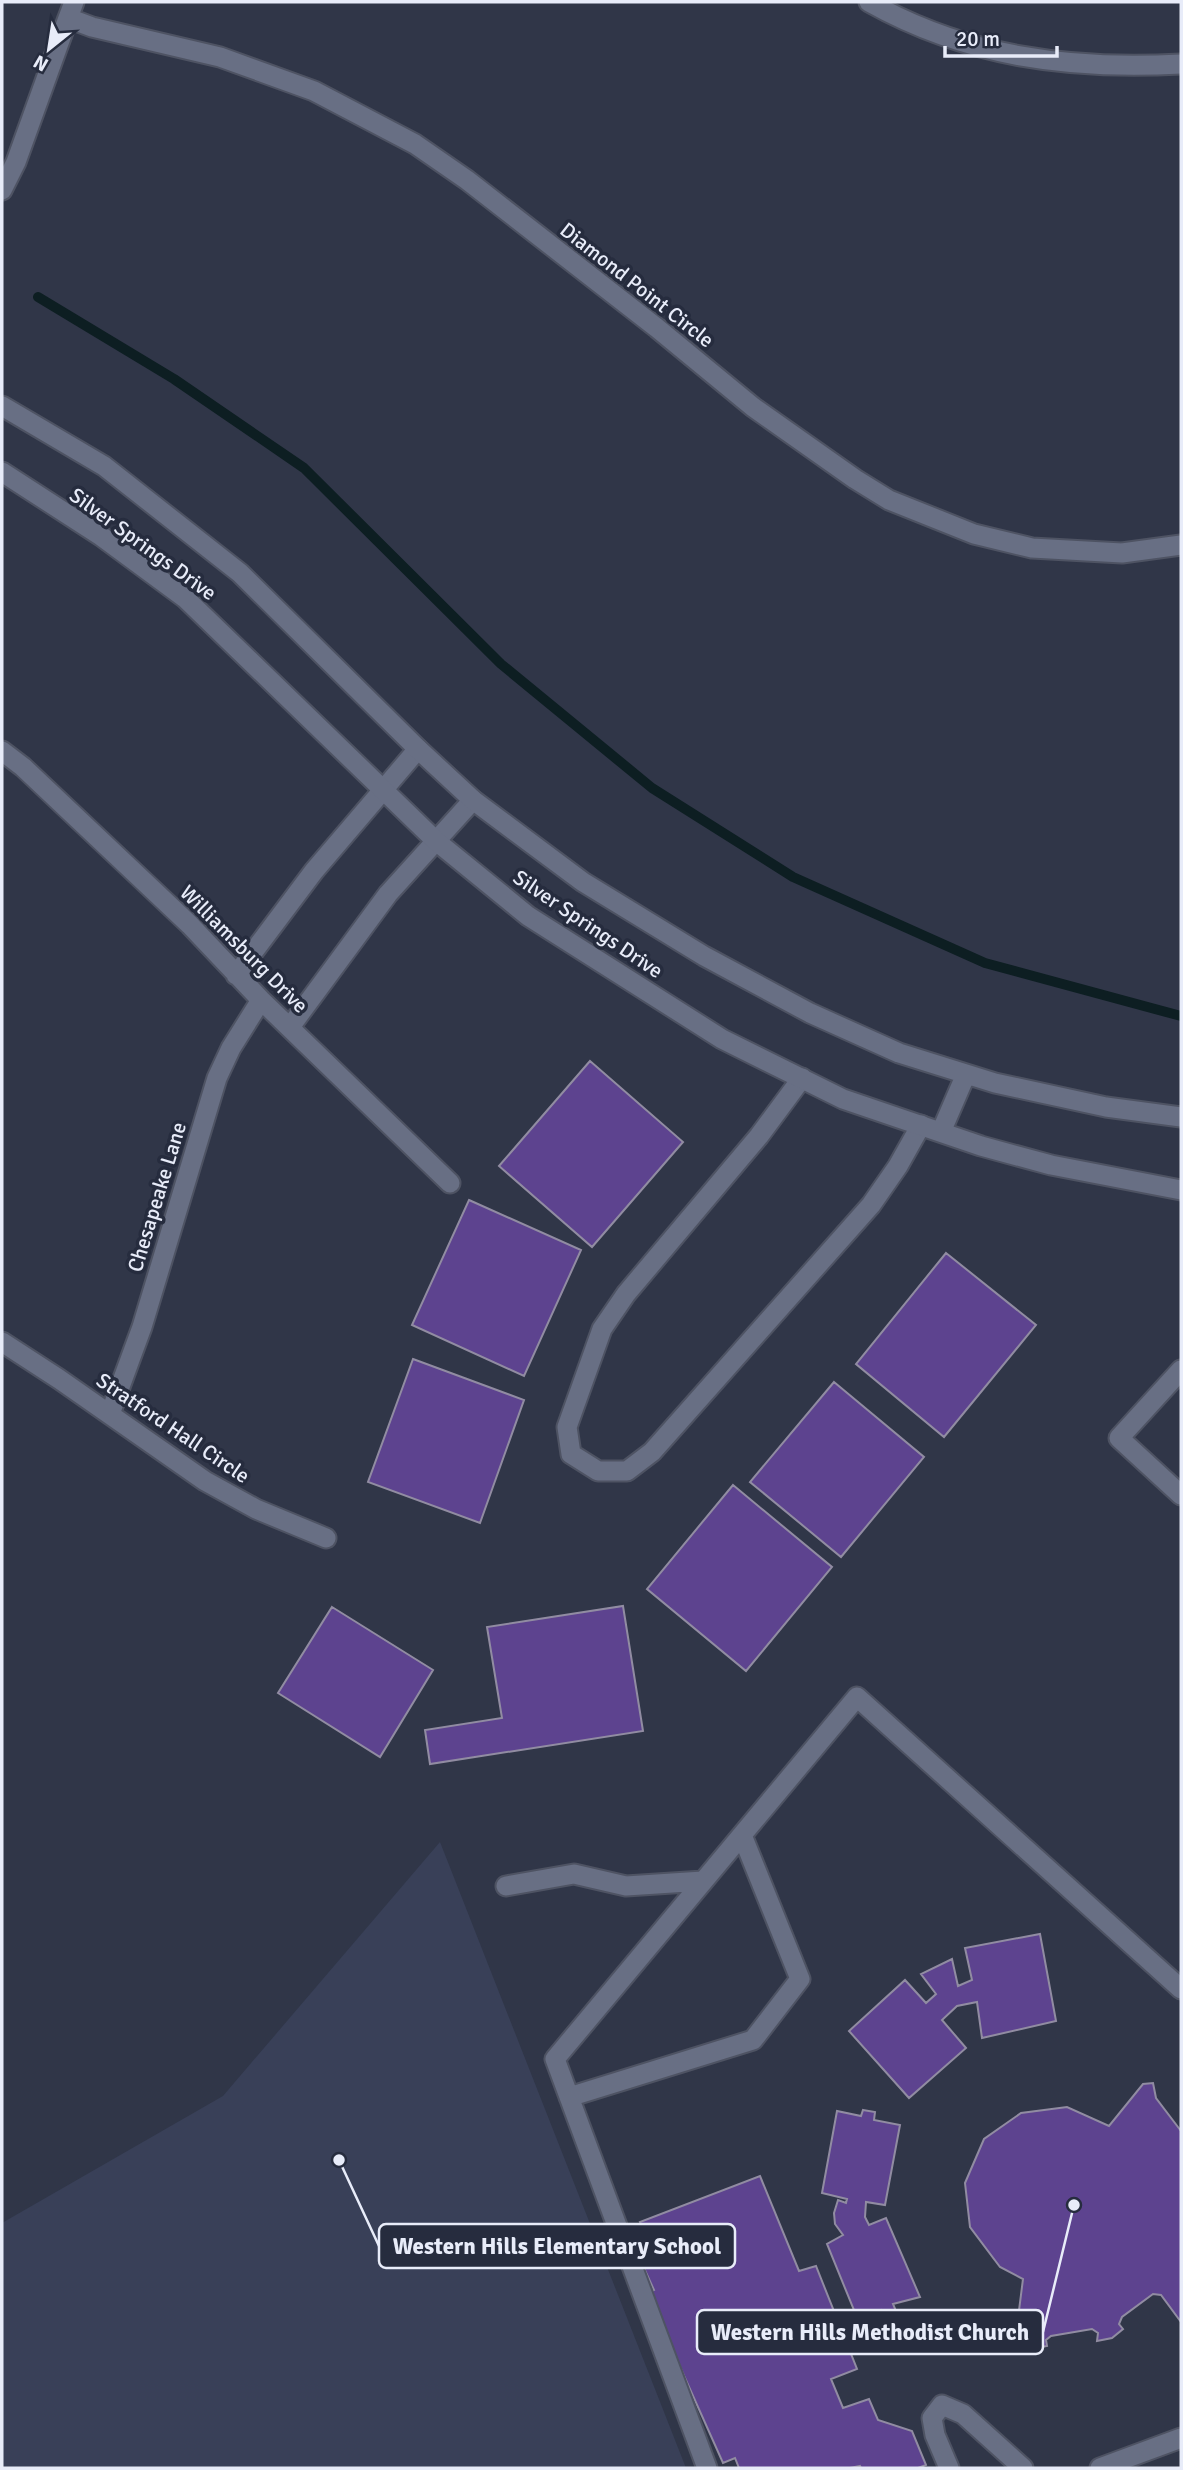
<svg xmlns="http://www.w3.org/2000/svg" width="1183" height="2470" viewBox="0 0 1183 2470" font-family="Signika,sans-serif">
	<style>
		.built { fill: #394058 }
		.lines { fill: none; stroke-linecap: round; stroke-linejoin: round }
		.stream { stroke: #0d1e22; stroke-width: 10 }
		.building { fill: #5d438f; stroke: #918ca2; stroke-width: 2 }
		.service-casing { stroke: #4e5363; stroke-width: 23 }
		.minor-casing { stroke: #4e5363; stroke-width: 23 }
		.tertiary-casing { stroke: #4e5363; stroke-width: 23 }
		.service { stroke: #686f84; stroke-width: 19 }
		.minor { stroke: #686f84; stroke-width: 19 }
		.tertiary { stroke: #686f84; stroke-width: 19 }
		.labels { text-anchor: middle; stroke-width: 7; stroke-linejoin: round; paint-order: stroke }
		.street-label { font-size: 21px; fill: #e8ecf9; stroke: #262c3e }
		.leader { fill: none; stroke: #e8ecf9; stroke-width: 2.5 }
		.callout-dot { fill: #e8ecf9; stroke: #262c3e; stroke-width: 2.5 }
		.callout { fill: #262c3e; stroke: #e8ecf9; stroke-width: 2.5 }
		.callout-label { font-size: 23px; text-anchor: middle; font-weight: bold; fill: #e8ecf9 }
	</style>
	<rect width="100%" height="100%" fill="#303648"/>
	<path class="built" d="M 440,1842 L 686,2468 L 2,2468 L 2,2223 L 223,2096 Z"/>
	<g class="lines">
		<path class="stream" d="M 38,297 L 174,379 L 304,468 L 501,664 L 652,788 L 793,877 L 985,963 L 1181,1016"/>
	</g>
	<path class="building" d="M 590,1061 L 683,1142 L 592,1247 L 499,1166 Z
		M 469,1200 L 581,1250 L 524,1376 L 412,1325 Z
		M 946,1253 L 1036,1325 L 944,1437 L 856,1364 Z
		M 413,1359 L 524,1400 L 480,1523 L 368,1482 Z
		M 834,1382 L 924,1457 L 841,1557 L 750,1482 Z
		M 733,1485 L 832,1567 L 746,1671 L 647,1589 Z
		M 623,1606 L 643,1731 L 430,1764 L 425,1730 L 502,1718 L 487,1627 Z
		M 332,1607 L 433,1670 L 380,1757 L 278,1693 Z
		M 1040,1934 L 1056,2021 L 982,2038 L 977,2002 L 957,2006 L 942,2020 L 966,2048 L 909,2098 L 849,2031 L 905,1980 L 926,2003 L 936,1994 L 921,1974 L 952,1959 L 958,1986 L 972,1980 L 965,1948 Z
		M 1153,2083 L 1156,2098 L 1181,2131 L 1181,2322 L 1161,2295 L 1153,2294 L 1122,2317 L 1119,2324 L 1123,2329 L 1112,2338 L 1097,2341 L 1098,2333 L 1092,2329 L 1051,2336 L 1046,2340 L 1047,2346 L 1031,2349 L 1021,2344 L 1023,2327 L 1017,2326 L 1023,2279 L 1000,2267 L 970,2227 L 965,2183 L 984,2139 L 1021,2113 L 1067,2107 L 1109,2126 L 1143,2084 Z
		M 863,2110 L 875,2112 L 874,2120 L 900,2125 L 885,2205 L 866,2202 L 865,2217 L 869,2225 L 886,2218 L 920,2297 L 893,2304 L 896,2311 L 884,2317 L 881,2310 L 858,2320 L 827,2244 L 843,2235 L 835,2224 L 834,2213 L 838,2200 L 846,2203 L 847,2199 L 822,2193 L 837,2111 L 861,2116 Z
		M 760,2176 L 799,2271 L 816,2266 L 857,2369 L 831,2379 L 843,2408 L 869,2399 L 878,2420 L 912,2431 L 926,2465 L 918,2468 L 861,2468 L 860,2466 L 850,2468 L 739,2468 L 735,2458 L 723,2463 L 647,2293 L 654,2290 L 628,2233 L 643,2227 L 640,2222 Z"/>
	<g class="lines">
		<defs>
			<path id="service" d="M 802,1078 L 759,1136 L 626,1294 L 602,1329 L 567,1427 L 571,1454 L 598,1471 L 627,1471 L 652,1452 L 871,1205 L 898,1166 L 921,1125
				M 1181,1370 L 1119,1438 L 1181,1495
				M 506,1886 L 574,1874 L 626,1886 L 703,1881
				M 569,2097 L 753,2040 L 800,1979 L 742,1835
				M 707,2468 L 555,2059 L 857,1697 L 1181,1989
				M 949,2468 L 935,2435 L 932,2418 L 942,2405 L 963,2414 L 1023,2468
				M 1100,2468 L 1181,2438"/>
			<path id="minor" d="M 74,2 L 68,18 L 92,27 L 220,57 L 314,91 L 415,144 L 467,180 L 657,328 L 753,407 L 855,479 L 889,500 L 974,534 L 1032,548 L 1122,553 L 1181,545
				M 869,2 C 967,57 1070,70 1181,64
				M 2,190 L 16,162 L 68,18
				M 2,751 L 23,767 L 190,925 L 261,1000 L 450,1183
				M 236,975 L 314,871 L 418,749
				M 290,1027 L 388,894 L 473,800
				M 2,1342 L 59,1379 L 205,1481 L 256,1509 L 326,1538
				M 110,1414 L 142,1327 L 217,1078 L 231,1048 L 261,1000"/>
			<path id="tertiary" d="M 2,406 L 104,466 L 240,573 L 418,749 L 473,800 L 583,882 L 704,956 L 810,1013 L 899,1053 L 995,1083 L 1106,1107 L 1181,1117
				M 2,472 L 101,536 L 185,598 L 436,841 L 528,916 L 722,1039 L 843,1099 L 981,1146 L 1051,1165 L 1181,1190
				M 941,1132 L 966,1074"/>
		</defs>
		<use href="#service" class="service-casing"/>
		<use href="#minor" class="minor-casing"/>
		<use href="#tertiary" class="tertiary-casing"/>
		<use href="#service" class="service"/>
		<use href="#minor" class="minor"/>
		<use href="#tertiary" class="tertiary"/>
	</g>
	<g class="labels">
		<g class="street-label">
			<text transform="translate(637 285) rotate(38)" y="7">Diamond Point Circle</text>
			<text transform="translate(143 544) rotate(36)" y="7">Silver Springs Drive</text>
			<text transform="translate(588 924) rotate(34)" y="7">Silver Springs Drive</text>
			<text transform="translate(244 949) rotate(45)" y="7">Williamsburg Drive</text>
			<text transform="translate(157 1197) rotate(-73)" y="7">Chesapeake Lane</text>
			<text transform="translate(173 1428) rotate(34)" y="7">Stratford Hall Circle</text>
		</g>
	</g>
	<path class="leader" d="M339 2160L379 2246M1074 2205L1043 2332"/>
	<g class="callout-dot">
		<circle cx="339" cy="2160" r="7"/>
		<circle cx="1074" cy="2205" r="7"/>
	</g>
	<g class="callout">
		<rect x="379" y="2224" width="356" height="44" rx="7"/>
		<rect x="697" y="2310" width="346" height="44" rx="7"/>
	</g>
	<g class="callout-label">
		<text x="557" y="2254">Western Hills Elementary School</text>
		<text x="870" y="2340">Western Hills Methodist Church</text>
	</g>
	<rect width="1183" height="2470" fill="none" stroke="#e8ecf9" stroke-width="7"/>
	<g transform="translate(49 49) rotate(210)" stroke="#262c3e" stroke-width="5" paint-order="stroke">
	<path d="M0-5L12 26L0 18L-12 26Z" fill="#e8ecf9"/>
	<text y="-10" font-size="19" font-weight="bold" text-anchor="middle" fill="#e8ecf9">N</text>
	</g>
	<path d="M945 46v10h112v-10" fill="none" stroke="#e8ecf9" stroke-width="3.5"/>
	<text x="956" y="46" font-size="21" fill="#e8ecf9" stroke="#262c3e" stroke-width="5" paint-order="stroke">20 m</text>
</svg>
